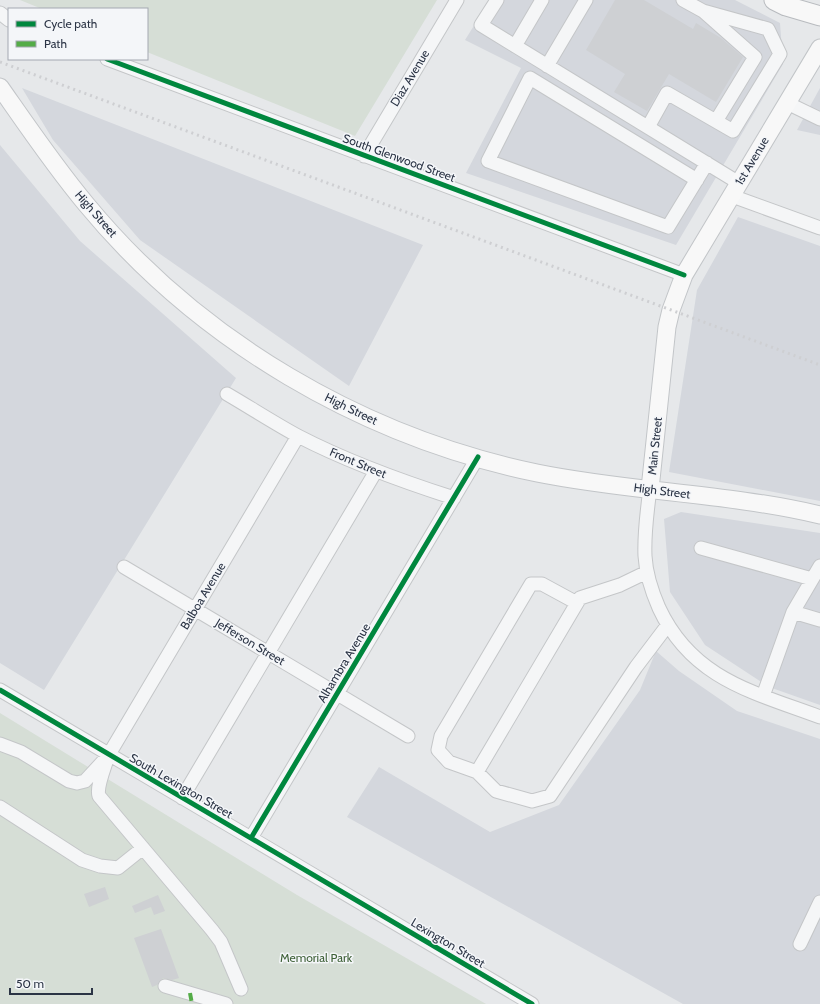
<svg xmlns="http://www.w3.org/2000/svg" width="820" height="1004" viewBox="0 0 820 1004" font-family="Cabin,sans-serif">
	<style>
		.built { fill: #d4d7dd }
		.green { fill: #d6ded6 }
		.building { fill: #ced0d3 }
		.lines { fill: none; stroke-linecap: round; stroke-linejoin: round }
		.minor-casing { stroke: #c4c6c8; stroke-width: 15 }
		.major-casing { stroke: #c2c5c8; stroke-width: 19 }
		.highway-casing { stroke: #b8bbbf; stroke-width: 21 }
		.minor { stroke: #f5f6f7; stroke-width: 13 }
		.major { stroke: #f8f8f8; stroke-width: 17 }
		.highway { stroke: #f8f8f8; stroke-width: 19 }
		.rail { stroke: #cecfd2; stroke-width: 3; stroke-dasharray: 2 4; stroke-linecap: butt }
		.quiet { stroke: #54ac47; stroke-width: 4; stroke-dasharray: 8 4; stroke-linecap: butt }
		.cycleway-casing { stroke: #f4f6f9; stroke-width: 8 }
		.cycleway { stroke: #00873e; stroke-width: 5 }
		.labels { text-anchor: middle; stroke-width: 3; stroke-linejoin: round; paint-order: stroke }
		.street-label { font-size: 12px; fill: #2b3445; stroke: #f4f6f9 }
		.park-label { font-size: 12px; fill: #3f6138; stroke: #f4f6f9 }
	</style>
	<rect width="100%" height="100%" fill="#e6e8ea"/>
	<path class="built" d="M 490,0 L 735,0 L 780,23 L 783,64 L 676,245 L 466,173 L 521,68 L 465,40 Z
		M 22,88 L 423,245 L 349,386 L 140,240 L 53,140 Z
		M 820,88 L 820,135 L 797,130 Z
		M 0,145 L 80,241 L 236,378 L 44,690 L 0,663 Z
		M 738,217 L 820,246 L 820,501 L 669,472 L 697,290 Z
		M 681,512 L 820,533 L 820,705 L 769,687 L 705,645 L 670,592 L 664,519 Z
		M 656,651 L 679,671 L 737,711 L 820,739 L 820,1004 L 683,1004 L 347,817 L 379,767 L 490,832 L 559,805 L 640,690 Z"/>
	<path class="green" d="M 20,0 L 437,0 L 355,136 L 147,52 L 147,9 L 42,9 Z
		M 0,713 L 297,895 L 486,1004 L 0,1004 Z"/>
	<path class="building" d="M 615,0 L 644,0 L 693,29 L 696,23 L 721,38 L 743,57 L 716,102 L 669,74 L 647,111 L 614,92 L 625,74 L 586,50 Z
		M 105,887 L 109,899 L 89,907 L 84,894 Z
		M 158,895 L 165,911 L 154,915 L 151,907 L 135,913 L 132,906 Z
		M 161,929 L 179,978 L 172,980 L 163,978 L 157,985 L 152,987 L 134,938 Z"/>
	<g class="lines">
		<defs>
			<path id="minor" d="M 497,0 L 481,25 L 739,183
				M 683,0 L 703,11 L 755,57 L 716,121
				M 0,13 L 9,20
				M 515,46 L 542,0
				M 107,59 L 684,275
				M 547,66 L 586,0
				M 787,103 L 820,119
				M 648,127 L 667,93 L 733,131 L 780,54 L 768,29 L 703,11
				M 364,156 L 457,0
				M 697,180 L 530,78 L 488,161 L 668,227 L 707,163
				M 732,196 L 820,228
				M 227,394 C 251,408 274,423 298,436 C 348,462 401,481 454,498
				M 650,489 C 647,511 644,534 645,556 C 646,574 652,592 659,608 C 692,679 753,692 820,717
				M 701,548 L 812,579
				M 124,567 L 408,736
				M 647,572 L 620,585 L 580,598 L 477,772 L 496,791 L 532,801 L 550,796 L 636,667 L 667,626
				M 793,612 L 820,620
				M 0,690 L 532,1004
				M 763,696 L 793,612 L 820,566
				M 0,744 L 21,752 L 69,781 L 77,783 L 85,781 L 108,756 L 298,436
				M 108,756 C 105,767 96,787 99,796 L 212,930 L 221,942 L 241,989
				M 477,772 L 449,762 L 438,750 L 441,736 L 531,584 L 542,584 L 577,603
				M 182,798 L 376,471
				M 0,807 L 82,860 L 100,866 L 118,868 L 143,848
				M 251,838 L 478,457
				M 800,944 L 820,902
				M 165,986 L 226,1004"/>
			<path id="major" d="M 0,87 C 28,127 55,167 86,204 C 199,341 363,437 537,473 C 630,492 727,493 820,515
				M 650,489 L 667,327 L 671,310 L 684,275 L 820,48"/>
			<path id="highway" d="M 774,0 L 786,6 L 820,16"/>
		</defs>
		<use href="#minor" class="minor-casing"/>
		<use href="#major" class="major-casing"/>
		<use href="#highway" class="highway-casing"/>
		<use href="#minor" class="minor"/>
		<use href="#major" class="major"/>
		<use href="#highway" class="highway"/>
		<path class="rail" d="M 0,62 L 820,365"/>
		<path class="quiet" d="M 190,993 L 192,1004"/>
		<defs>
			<path id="cycleway" d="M 107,59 L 684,275
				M 0,690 L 532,1004
				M 251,838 L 478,457"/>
		</defs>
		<use href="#cycleway" class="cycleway-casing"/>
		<use href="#cycleway" class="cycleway"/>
	</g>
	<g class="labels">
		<g class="street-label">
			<text transform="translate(410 78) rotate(-59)" y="4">Diaz Avenue</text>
			<text transform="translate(399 158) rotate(20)" y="4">South Glenwood Street</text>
			<text transform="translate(752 161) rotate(-59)" y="4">1st Avenue</text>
			<text transform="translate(96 214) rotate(49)" y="4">High Street</text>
			<text transform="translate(351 409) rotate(26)" y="4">High Street</text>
			<text transform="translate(655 446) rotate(-84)" y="4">Main Street</text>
			<text transform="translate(358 463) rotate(23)" y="4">Front Street</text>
			<text transform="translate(662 491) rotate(7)" y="4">High Street</text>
			<text transform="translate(203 596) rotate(-59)" y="4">Balboa Avenue</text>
			<text transform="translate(250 642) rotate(31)" y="4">Jefferson Street</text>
			<text transform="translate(344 663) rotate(-59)" y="4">Alhambra Avenue</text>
			<text transform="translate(181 786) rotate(30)" y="4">South Lexington Street</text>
			<text transform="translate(448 943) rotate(31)" y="4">Lexington Street</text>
		</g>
		<g class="park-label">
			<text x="316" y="962">Memorial Park</text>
		</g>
	</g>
	<rect x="8" y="8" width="140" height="52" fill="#f4f6f9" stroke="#a4a8b1"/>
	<rect x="16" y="21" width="20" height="6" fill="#00873e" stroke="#a4a8b1"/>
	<text x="44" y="28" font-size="12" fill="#2b3445">Cycle path</text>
	<rect x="16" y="41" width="20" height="6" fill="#54ac47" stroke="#a4a8b1"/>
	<text x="44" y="48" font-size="12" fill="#2b3445">Path</text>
	<path d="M10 988v6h82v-6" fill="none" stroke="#2b3445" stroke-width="2"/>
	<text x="16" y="988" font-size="12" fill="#2b3445" stroke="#f4f6f9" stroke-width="3" paint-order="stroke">50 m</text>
</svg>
